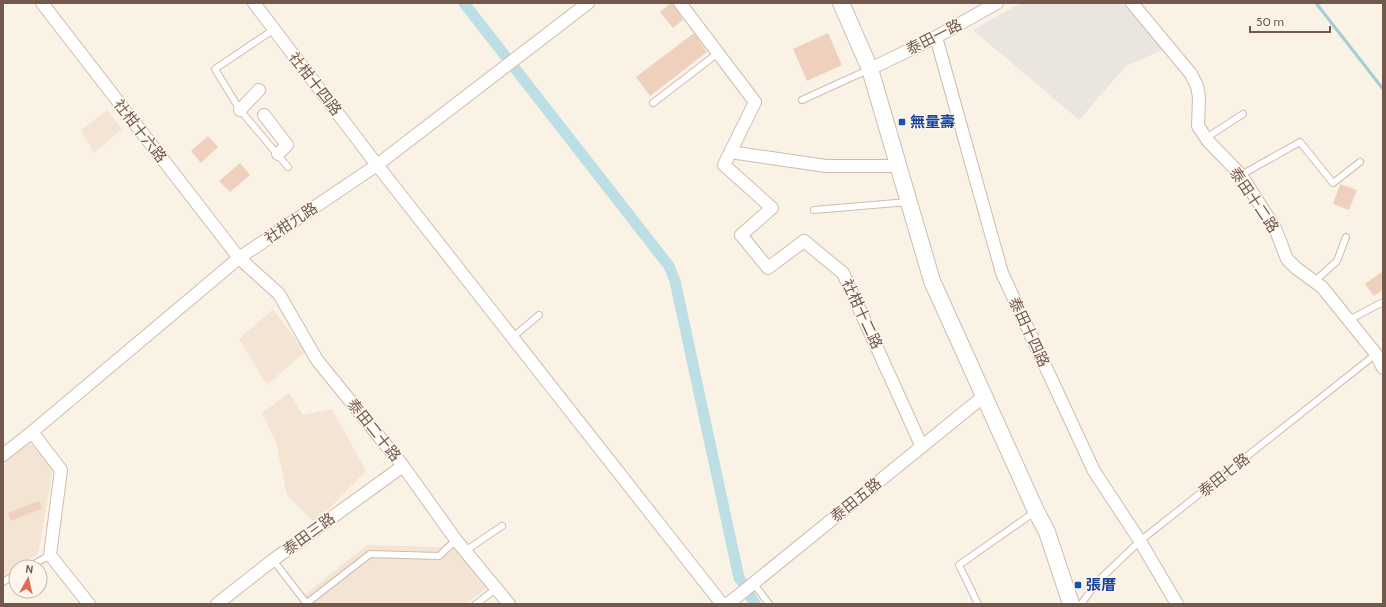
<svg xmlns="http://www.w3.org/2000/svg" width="1386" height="607" viewBox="0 0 1386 607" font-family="Cabin,'Noto Sans TC',sans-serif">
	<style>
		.residential { fill: #f3e4d4 }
		.industrial { fill: #ebe5e0 }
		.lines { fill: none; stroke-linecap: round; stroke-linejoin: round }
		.stream { stroke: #a2cfd5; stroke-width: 3 }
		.canal { stroke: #bbdfe4; stroke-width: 11 }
		.building { fill: #efd0bf }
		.service-casing { stroke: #cebcaf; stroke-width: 8 }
		.minor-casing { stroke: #cebcaf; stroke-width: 14 }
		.tertiary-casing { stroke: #cebcaf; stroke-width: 18 }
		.service { stroke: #fff; stroke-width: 6 }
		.minor { stroke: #fff; stroke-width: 12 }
		.tertiary { stroke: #fff; stroke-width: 16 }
		.transit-dot { fill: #1a4fb4; stroke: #fef6ec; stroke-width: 1.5 }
		.labels { text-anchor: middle; stroke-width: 3; stroke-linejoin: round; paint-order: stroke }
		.street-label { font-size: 15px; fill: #73584c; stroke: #fef6ec }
		.transit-label { font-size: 15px; font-weight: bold; fill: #164399; stroke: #fef6ec; text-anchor: start }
	</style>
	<rect width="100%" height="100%" fill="#fbf2e6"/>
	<path class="residential" d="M 107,110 L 122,129 L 94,153 L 81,130 Z
		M 273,309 L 305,352 L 267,385 L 239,339 Z
		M 289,393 L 303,415 L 332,409 L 366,471 L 315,523 L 287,495 L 276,442 L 262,413 Z
		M 30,442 L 53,469 L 38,554 L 3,577 L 3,464 Z
		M 449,540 L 487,588 L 466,604 L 312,604 L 305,595 L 367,545 L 441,547 Z"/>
	<path class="industrial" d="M 1021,3 L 1125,3 L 1167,48 L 1126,66 L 1079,120 L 973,30 Z"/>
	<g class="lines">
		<path class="stream" d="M 1316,3 L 1383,89"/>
		<path class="canal" d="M 464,3 L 669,266 L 675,281 L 739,578 L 742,582
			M 749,594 L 755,604"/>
	</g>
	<path class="building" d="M 671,3 L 673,3 L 683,20 L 673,28 L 660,12 Z
		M 694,33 L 707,52 L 650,96 L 636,77 Z
		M 828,33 L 842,65 L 807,81 L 793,49 Z
		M 208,136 L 218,147 L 201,163 L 191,151 Z
		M 240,163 L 250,175 L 230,192 L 219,181 Z
		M 1340,184 L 1357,190 L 1349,210 L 1333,204 Z
		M 1383,271 L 1383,290 L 1374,296 L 1365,284 Z
		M 39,501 L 42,508 L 11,521 L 8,513 Z"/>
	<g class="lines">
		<defs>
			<path id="service" d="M 273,30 L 215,69 L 240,110 L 288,167
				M 802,100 L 870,69
				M 653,103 L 718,53
				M 1206,138 L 1243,114
				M 1241,175 L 1300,142 L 1333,183 L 1360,162
				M 814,210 L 908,202
				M 1315,281 L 1337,261 L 1346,237
				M 1349,320 L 1383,302
				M 513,337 L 539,315
				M 465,551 L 502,526
				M 273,560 L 307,604
				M 29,567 L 50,555
				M 3,582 L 16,574
				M 754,584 L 769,604
				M 307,603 L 370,554 L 439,556 L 456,540
				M 476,604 L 497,588
				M 978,604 L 959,565 L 1036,511
				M 1081,604 L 1099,580 L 1140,541 L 1376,354"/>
			<path id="minor" d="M 42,3 L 239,258 L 279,294 L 317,360 L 403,466 L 456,540 L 509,604
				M 254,3 L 377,165 L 722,604
				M 680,3 L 755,102 L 724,165 L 772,208 L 741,235 L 768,268 L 804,241 L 843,273 L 922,447
				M 1132,3 L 1191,74 L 1197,86 L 1199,97 L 1198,126 L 1208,141 L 1241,175 L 1275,228 L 1287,259 L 1296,268 L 1322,287 L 1376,354 L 1383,368
				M 936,37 L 1002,273 L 1094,471 L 1140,541 L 1177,604
				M 870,69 L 936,37 L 997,3
				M 240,110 L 259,90
				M 264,115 L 287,145 L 278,154
				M 730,152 L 826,166 L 900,166
				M 32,432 L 61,470 L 50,555 L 89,604
				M 3,455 L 32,432 L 239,258 L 377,165 L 588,3
				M 217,604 L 273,560 L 403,466
				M 728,604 L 984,396"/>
			<path id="tertiary" d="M 841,3 L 870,69 L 932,281 L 1036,511 L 1047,532 L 1071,604"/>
		</defs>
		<use href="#service" class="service-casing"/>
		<use href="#minor" class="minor-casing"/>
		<use href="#tertiary" class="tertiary-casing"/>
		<use href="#service" class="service"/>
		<use href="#minor" class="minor"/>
		<use href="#tertiary" class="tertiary"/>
	</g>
	<g class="transit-dot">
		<rect x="898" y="118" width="8" height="8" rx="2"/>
		<rect x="1074" y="581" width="8" height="8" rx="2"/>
	</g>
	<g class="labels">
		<g class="street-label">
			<text transform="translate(934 37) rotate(-27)" y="5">泰田一路</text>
			<text transform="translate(315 84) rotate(52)" y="5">社柑十四路</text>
			<text transform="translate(140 131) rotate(52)" y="5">社柑十六路</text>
			<text transform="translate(1254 200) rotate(56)" y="5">泰田十二路</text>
			<text transform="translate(291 223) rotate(-34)" y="5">社柑九路</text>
			<text transform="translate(862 314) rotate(65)" y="5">社柑十二路</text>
			<text transform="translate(1029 332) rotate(65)" y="5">泰田十四路</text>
			<text transform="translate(374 430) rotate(51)" y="5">泰田二十路</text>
			<text transform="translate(1224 475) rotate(-38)" y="5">泰田七路</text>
			<text transform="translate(856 500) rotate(-39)" y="5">泰田五路</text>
			<text transform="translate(309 534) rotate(-36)" y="5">泰田三路</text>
		</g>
		<g class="transit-label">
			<text x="910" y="127">無量壽</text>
			<text x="1086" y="590">張厝</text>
		</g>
	</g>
	<rect width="1386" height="607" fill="none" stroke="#73584c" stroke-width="8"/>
	<g transform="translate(28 579) rotate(8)"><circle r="19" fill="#fef6ec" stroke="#c6b7ac"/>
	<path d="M0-3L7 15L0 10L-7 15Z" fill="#df6b51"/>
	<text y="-6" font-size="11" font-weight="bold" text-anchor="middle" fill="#73584c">N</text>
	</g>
	<path d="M1250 26v6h80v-6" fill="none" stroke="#73584c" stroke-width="2"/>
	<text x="1256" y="26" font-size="12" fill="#73584c" stroke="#fef6ec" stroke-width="3" paint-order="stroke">50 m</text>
</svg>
